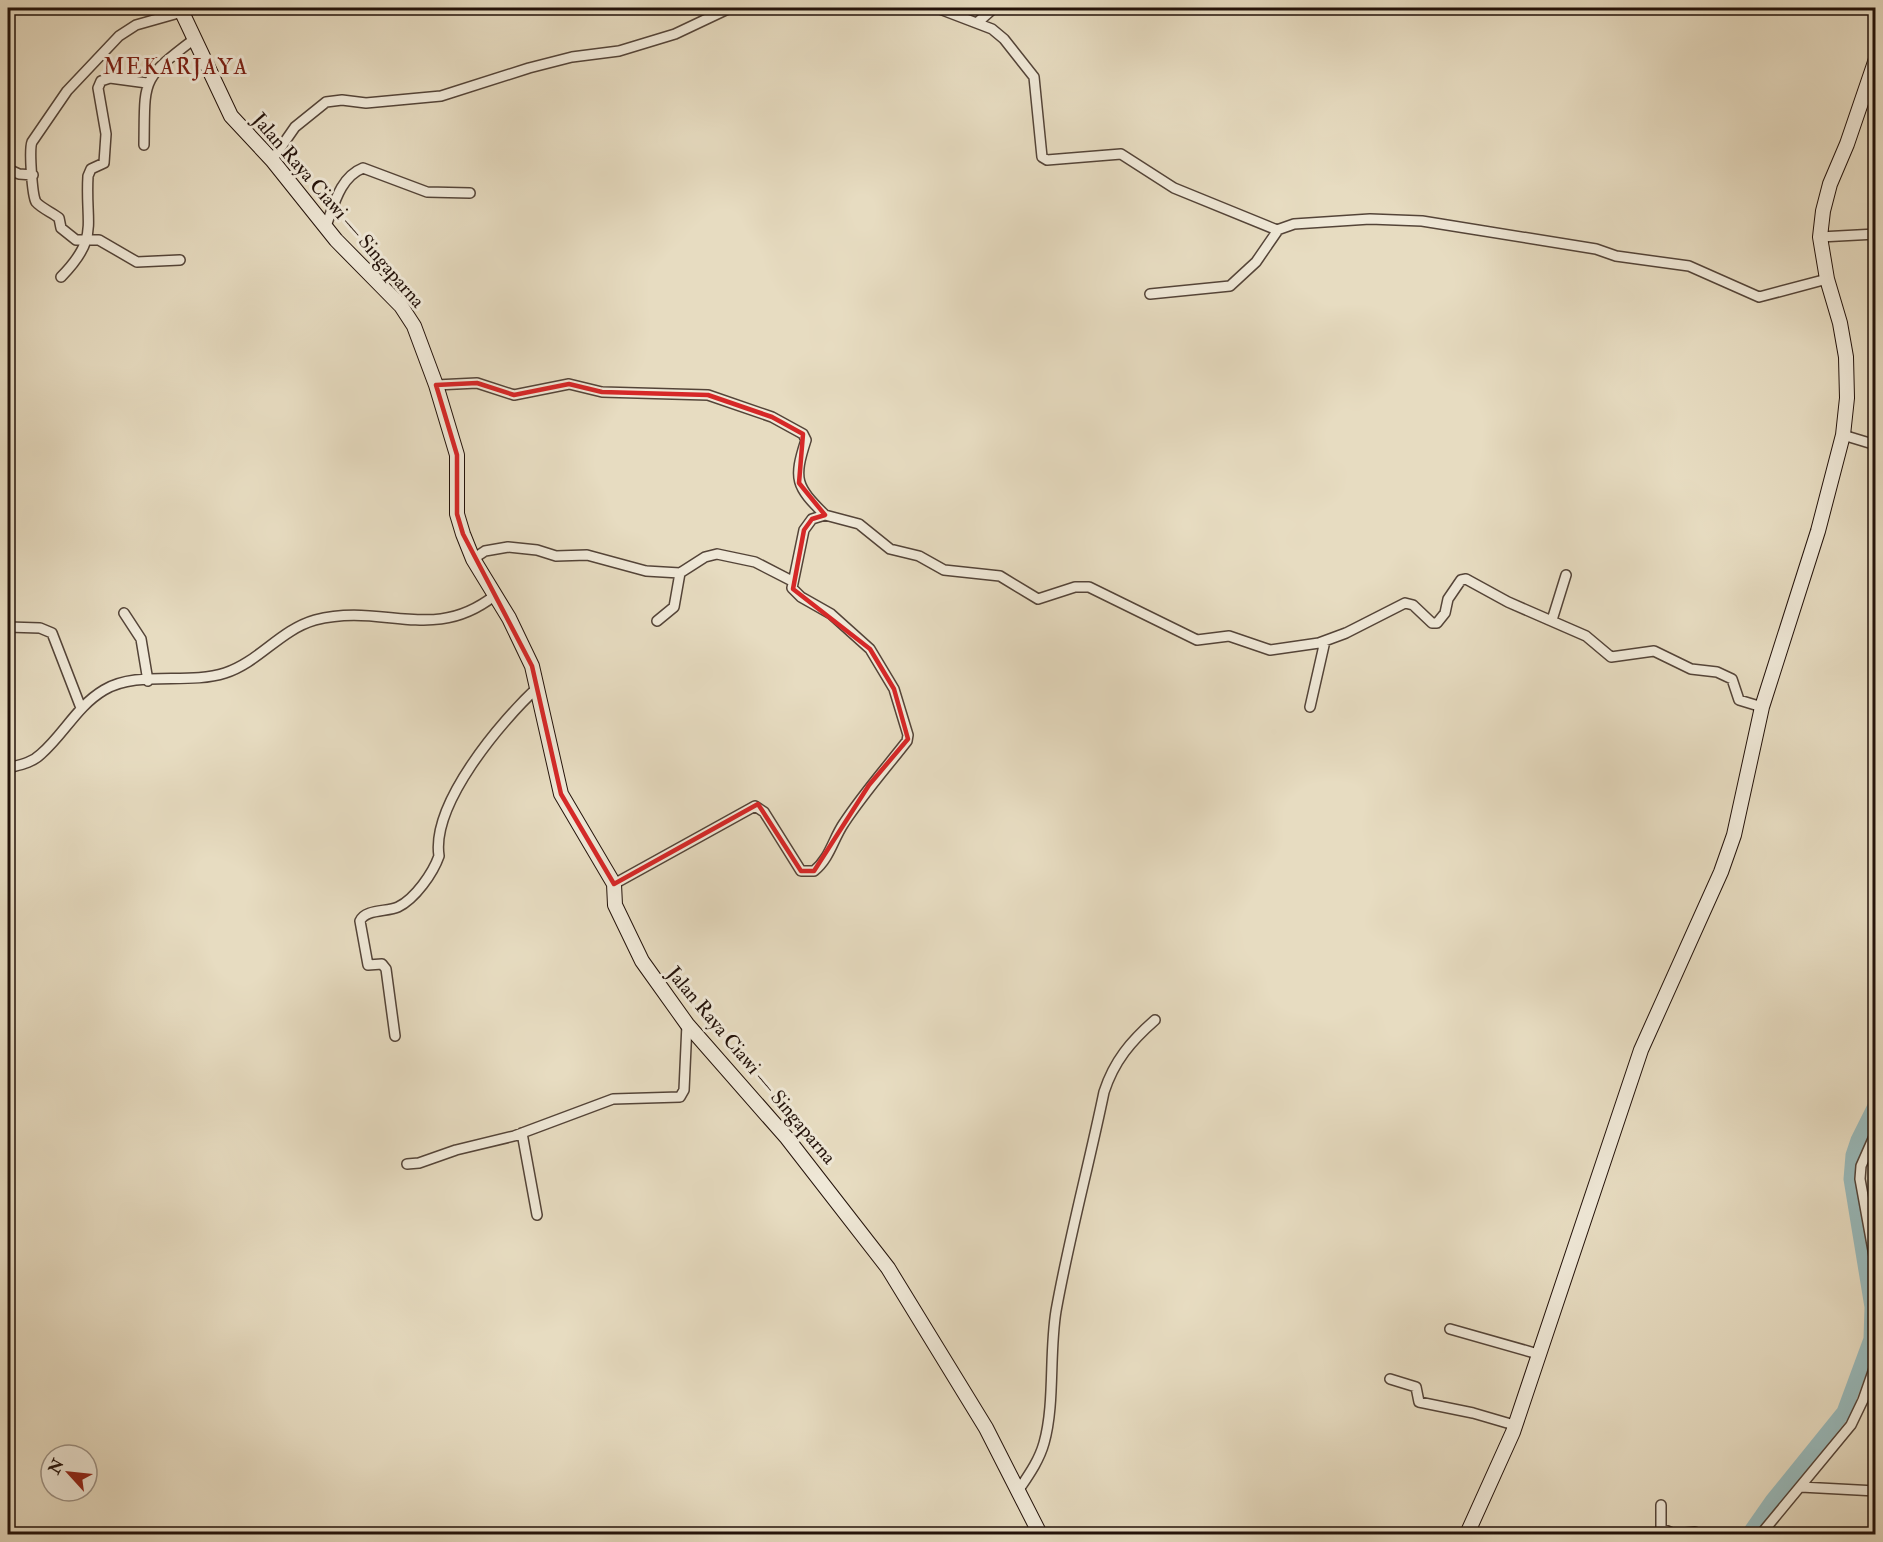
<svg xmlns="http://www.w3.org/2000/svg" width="1883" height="1542" viewBox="0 0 1883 1542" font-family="'IM FELL Double Pica',serif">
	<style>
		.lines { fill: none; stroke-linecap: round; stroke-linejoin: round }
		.river { stroke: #99babb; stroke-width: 15 }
		.street-casing { stroke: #544438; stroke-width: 12 }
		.secondary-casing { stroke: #23120a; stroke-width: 16 }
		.street { stroke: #efe8d7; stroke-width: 9 }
		.secondary { stroke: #efe8d7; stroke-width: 14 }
		.marked { fill: none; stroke: #d62828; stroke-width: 4.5; stroke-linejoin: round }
		.labels { text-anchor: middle; stroke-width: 6; stroke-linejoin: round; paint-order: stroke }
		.street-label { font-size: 20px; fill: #23120a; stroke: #efe8d7 }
		.quarter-label { font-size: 22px; letter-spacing: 1.5px; fill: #7a1f14; stroke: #efe8d7 }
	</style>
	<rect width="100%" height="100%" fill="#e7dcc1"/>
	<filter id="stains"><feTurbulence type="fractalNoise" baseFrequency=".00333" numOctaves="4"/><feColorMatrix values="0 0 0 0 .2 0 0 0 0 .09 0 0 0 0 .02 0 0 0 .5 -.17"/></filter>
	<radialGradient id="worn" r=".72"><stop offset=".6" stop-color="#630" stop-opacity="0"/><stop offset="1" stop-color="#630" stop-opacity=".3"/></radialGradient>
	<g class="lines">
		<path class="river" d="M 1749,1534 L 1772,1501 L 1844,1412 L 1871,1339 L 1872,1307 L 1851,1179 L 1853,1155 L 1858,1140 L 1876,1104"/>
		<defs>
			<path id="street" d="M 937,8 L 992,29 L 1004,39 L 1034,77 L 1042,157 L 1047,160 L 1121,154 L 1174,188 L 1277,230 L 1294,224 L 1370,219 L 1422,221 L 1596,249 L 1616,256 L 1689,266 L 1759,297 L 1827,279
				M 978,22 L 994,8
				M 144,145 C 145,80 140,80 193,40
				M 272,160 L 295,127 L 326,102 L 342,100 L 366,103 L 441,96 L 529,68 L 572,57 L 619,51 L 675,34 L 730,8
				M 8,169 L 19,174 L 33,175
				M 326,226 C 334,205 340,177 363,168 L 427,192 L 470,193
				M 1820,237 L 1876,234
				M 180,260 L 137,262 L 99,240 L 76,240 L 61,228 L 59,218 C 53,213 41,208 36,202 C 32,195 29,149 32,142 L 67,91 L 119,36 L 136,25 L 182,12
				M 61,277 C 100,237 85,226 88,176 L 91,169 L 104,163 L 106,134 L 98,88 L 101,81 L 110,78 L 147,83
				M 1150,294 L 1230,286 L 1256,262 L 1278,230
				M 436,385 L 477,383 L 514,395 L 569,384 L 602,392 L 708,395 L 772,417 L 803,434 L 806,440 C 793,480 796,486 825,515
				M 1843,435 L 1876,445
				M 473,559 L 485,551 L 508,547 L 537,550 L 556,556 L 587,555 L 646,571 L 680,573 L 705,557 L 717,554 L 755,562 L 792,581
				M 124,613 L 141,639 L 148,681
				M 1552,620 L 1566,575
				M 657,621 L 674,607 L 680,573
				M 8,627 L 40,628 L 52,633 L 81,708
				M 1310,707 L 1325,641
				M 8,768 C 19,765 32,763 41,754 C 64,734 77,706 104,690 C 137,670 188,685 225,673 C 259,662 280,630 315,620 C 383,602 432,644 494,596
				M 614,884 L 755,806 L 764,812 L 801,871 L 814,871 C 830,858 833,839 844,823 C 863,794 886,768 907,741 L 908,735 L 894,689 L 870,649 L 831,614 L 801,597 L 792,588 L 804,530 L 812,519 L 825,515 L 859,524 L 890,549 L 919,556 L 944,570 L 1000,576 L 1038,599 L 1075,587 L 1089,587 L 1197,640 L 1229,636 L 1270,650 L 1319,643 L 1346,633 L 1405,603 L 1413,605 L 1432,623 L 1437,623 L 1445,613 L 1448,599 L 1461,580 L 1466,579 L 1508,602 L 1586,636 L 1611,657 L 1654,651 L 1691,669 L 1717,672 L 1732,679 L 1739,700 L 1762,707
				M 395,1036 L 386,969 L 382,964 L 368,965 L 360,921 C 365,909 387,912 398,907 C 415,899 433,873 439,856 C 431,804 501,721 538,687
				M 1876,1132 L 1861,1166 L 1860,1179 L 1876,1267
				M 522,1133 L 537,1215
				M 407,1164 L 419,1163 L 456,1150 L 514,1136 L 613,1099 L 680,1097 L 684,1090 L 687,1024
				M 1450,1329 L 1538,1354
				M 1390,1379 L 1416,1387 L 1419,1402 L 1473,1413 L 1514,1425
				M 1801,1487 L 1876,1491
				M 1018,1491 C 1028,1476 1039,1461 1044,1443 C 1055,1404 1049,1354 1056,1311 C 1069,1238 1089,1165 1104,1092 C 1114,1061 1131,1041 1155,1020
				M 1661,1505 L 1661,1528 L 1674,1534
				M 1675,1534 L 1695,1532 L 1700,1534
				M 1761,1534 L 1851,1425 L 1863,1400 L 1876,1363"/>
			<path id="secondary" d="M 180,8 L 231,116 L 272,160 L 336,240 L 401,306 L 414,326 L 436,385 L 457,455 L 457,514 L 463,534 L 473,559 L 509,618 L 532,666 L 561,794 L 614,884 L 615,905 L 642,961 L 687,1024 L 787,1138 L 888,1268 L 986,1428 L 1040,1534
				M 1467,1534 L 1513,1432 L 1641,1050 L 1721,872 L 1734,835 L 1762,707 L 1818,531 L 1843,435 L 1847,398 L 1846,357 L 1840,323 L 1827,279 L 1820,237 L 1823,211 L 1830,184 L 1847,144 L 1876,59"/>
		</defs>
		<use href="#street" class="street-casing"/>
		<use href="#secondary" class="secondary-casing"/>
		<use href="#street" class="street"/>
		<use href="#secondary" class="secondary"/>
	</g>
	<path class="marked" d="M 477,383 L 514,395 L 569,384 L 602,392 L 708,395 L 772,417 L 803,434 L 799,483 L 825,515 L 812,519 L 804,530 L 793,589 L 870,649 L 894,689 L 908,739 L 869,785 L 814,871 L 801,871 L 758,804 L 614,884 L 561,794 L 532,666 L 463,534 L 457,514 L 457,455 L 436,385 Z"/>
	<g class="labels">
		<g class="street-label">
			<text transform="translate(339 210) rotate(49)" y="7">Jalan Raya Ciawi — Singaparna</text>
			<text transform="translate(752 1065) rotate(50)" y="7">Jalan Raya Ciawi — Singaparna</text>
		</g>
		<g class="quarter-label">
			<text x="176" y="74">MEKARJAYA</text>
		</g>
	</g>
	<rect width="1883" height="1542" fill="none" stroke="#e7dcc1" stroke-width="30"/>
	<rect x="9" y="9" width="1865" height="1524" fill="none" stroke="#23120a" stroke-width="3"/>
	<rect x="15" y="15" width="1853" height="1512" fill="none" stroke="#23120a" stroke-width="1.5"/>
	<g transform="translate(69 1473) rotate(297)"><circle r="28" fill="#efe8d7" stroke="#9d9285" stroke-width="1.5"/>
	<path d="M0-4.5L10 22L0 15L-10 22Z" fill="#8f2418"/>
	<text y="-9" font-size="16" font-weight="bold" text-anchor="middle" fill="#23120a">N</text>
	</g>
	<rect width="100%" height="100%" filter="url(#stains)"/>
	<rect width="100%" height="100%" fill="url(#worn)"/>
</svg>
